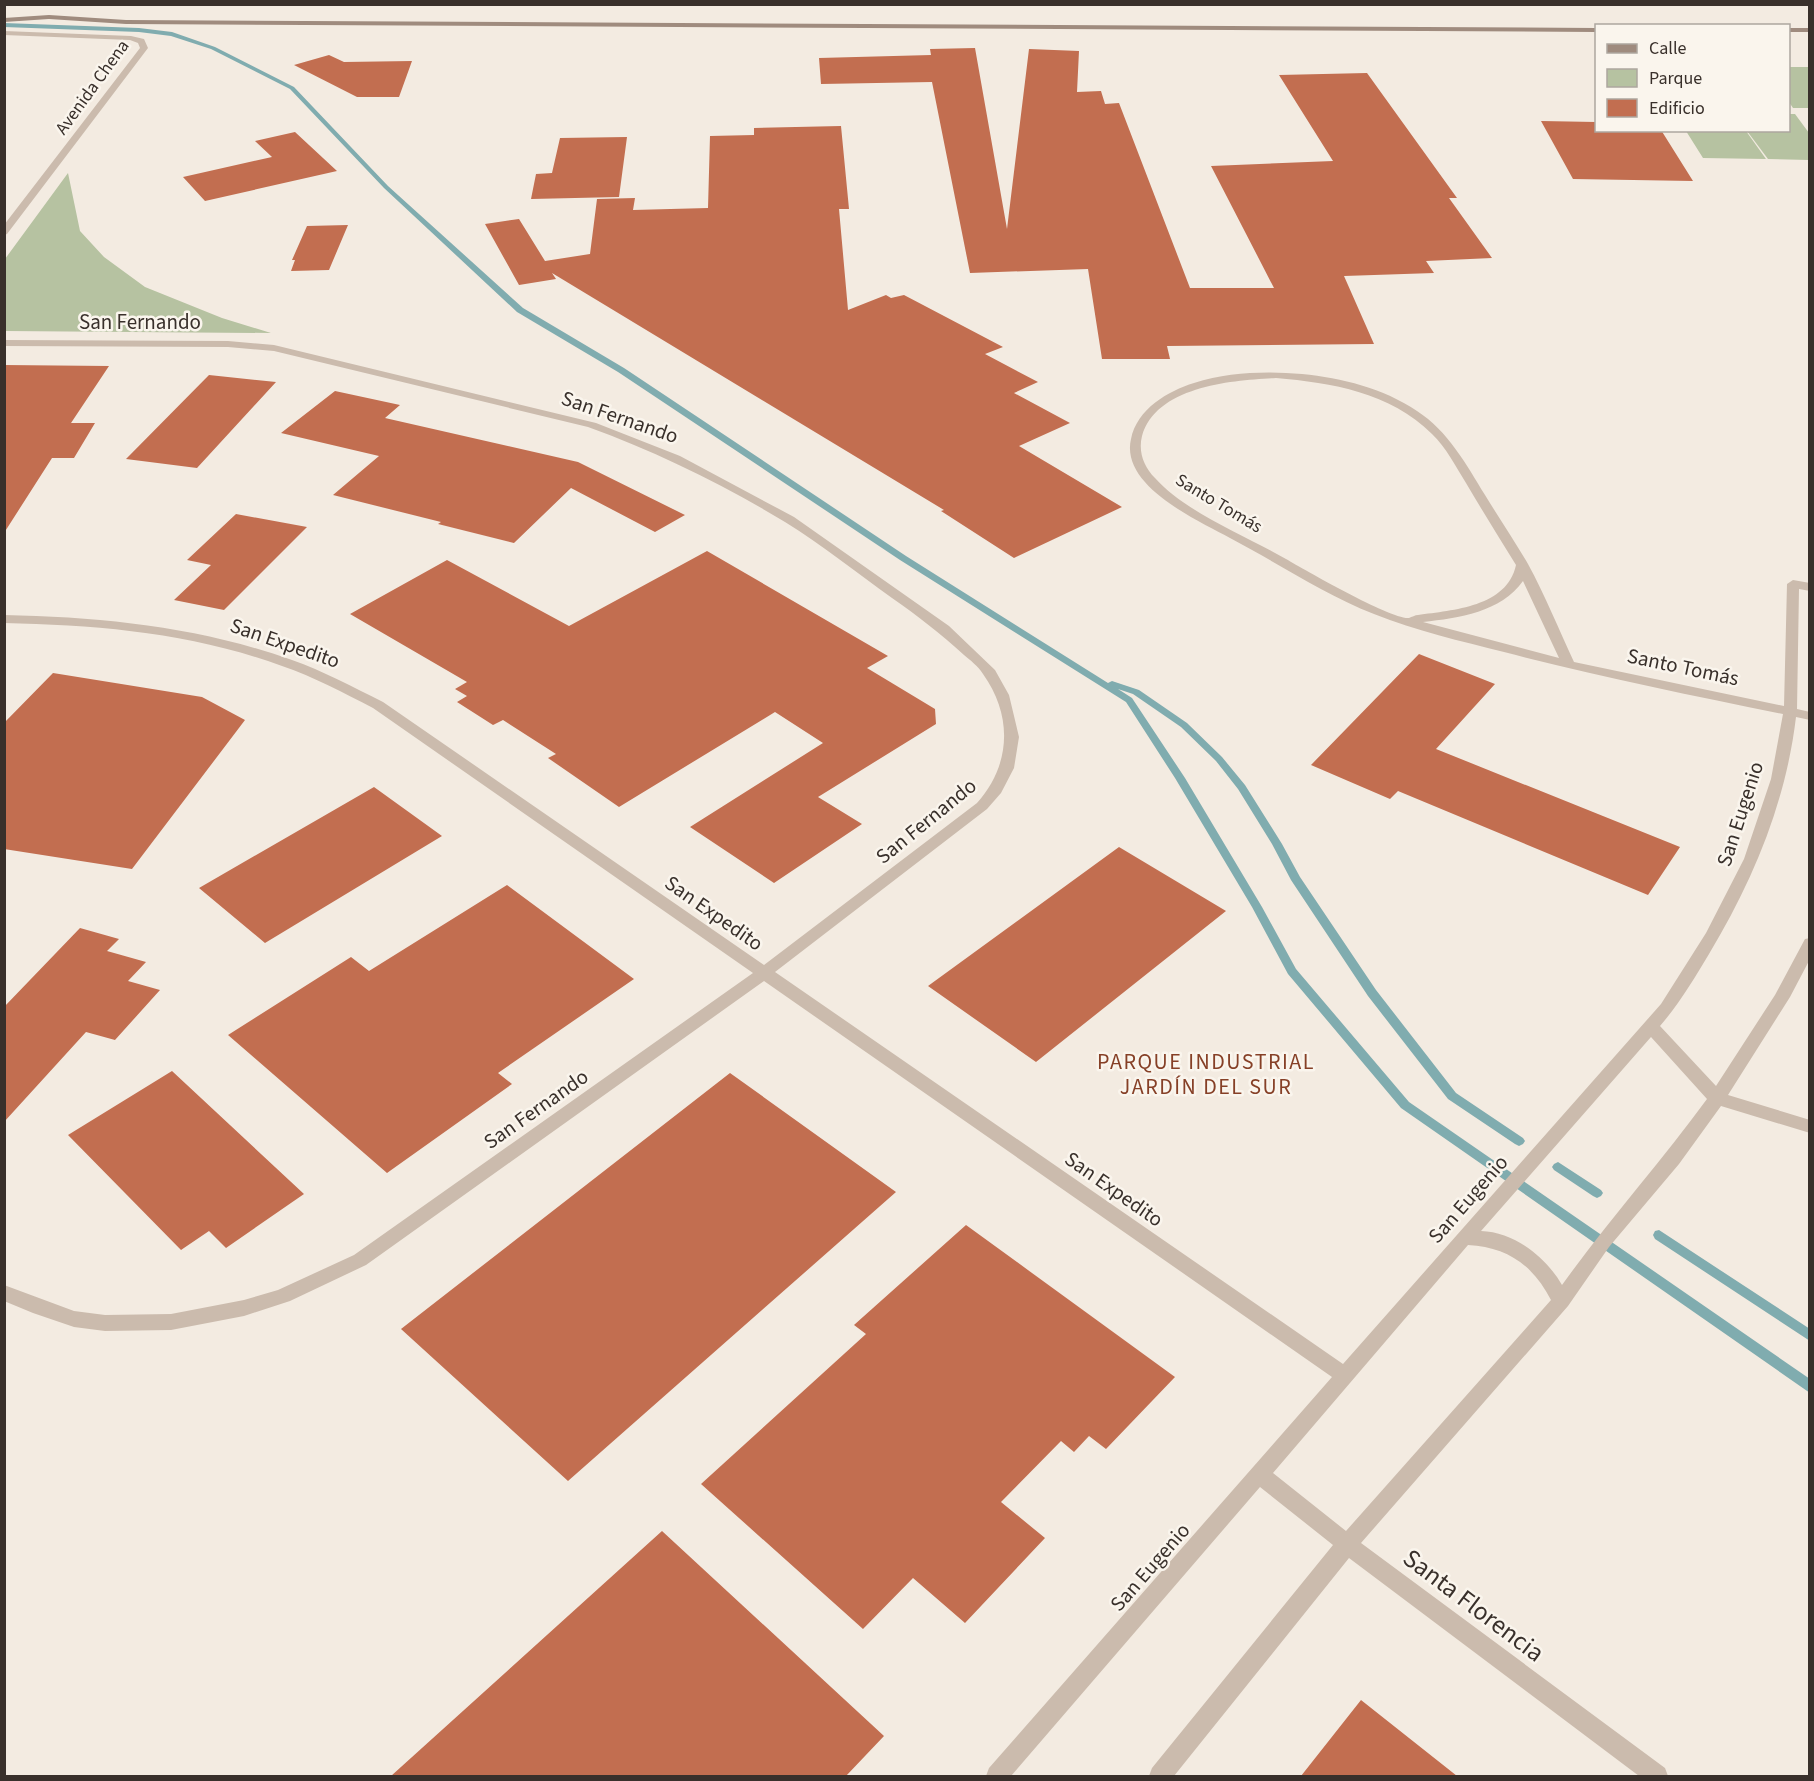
<svg xmlns="http://www.w3.org/2000/svg" width="1814" height="1781" viewBox="0 0 1814 1781" font-family="'Source Sans 3',sans-serif">
	<style>
		.green { fill: #b6c2a1 }
		.lines { fill: none; stroke-linecap: round; stroke-linejoin: round }
		.stream { fill: #80acaf; fill-rule: evenodd }
		.building { fill: #c26e50 }
		.street { fill: #cbbbad; fill-rule: evenodd }
		.secondary { fill: #9f8b7e; fill-rule: evenodd }
		.labels { text-anchor: middle; stroke-width: 5; stroke-linejoin: round; paint-order: stroke }
		.far-street-label { font-size: 18px; fill: #39302b; stroke: #faf5ed }
		.street-label { font-size: 21px; fill: #39302b; stroke: #faf5ed }
		.neighbourhood-label { font-size: 22px; letter-spacing: 1.5px; fill: #864027; stroke: #faf5ed }
		.near-street-label { font-size: 26px; fill: #39302b; stroke: #faf5ed }
	</style>
	<rect width="100%" height="100%" fill="#f3ebe1"/>
	<path class="green" d="M 1789,67 L 1809,67 L 1809,108 L 1793,108 L 1789,102 Z
		M 1789,114 L 1795,114 L 1809,133 L 1809,160 L 1768,159 L 1747,131 L 1788,130 Z
		M 1686,131 L 1746,131 L 1766,159 L 1703,158 Z
		M 68,173 L 80,231 L 104,257 L 145,287 L 222,318 L 271,333 L 5,331 L 5,259 Z"/>
	<g class="lines">
		<path class="stream" d="M 4,23 L 139,28 L 172,32 L 215,47 L 294,87 L 388,186 L 523,308 L 624,368 L 906,556 L 1108,683 L 1112,681 L 1139,690 L 1187,723 L 1222,757 L 1245,785 L 1282,844 L 1300,877 L 1376,990 L 1456,1093 L 1523,1138 L 1525,1141 L 1523,1144 L 1519,1146 L 1515,1144 L 1448,1099 L 1368,996 L 1291,880 L 1272,844 L 1238,789 L 1216,761 L 1181,727 L 1133,694 L 1118,689 L 1132,698 L 1185,778 L 1262,907 L 1296,969 L 1409,1102 L 1810,1379 L 1810,1393 L 1401,1108 L 1288,974 L 1252,907 L 1175,778 L 1126,702 L 900,560 L 618,372 L 517,312 L 384,188 L 290,89 L 211,49 L 171,36 L 139,32 L 4,27 Z
			M 1558,1162 L 1601,1190 L 1603,1193 L 1601,1196 L 1597,1198 L 1593,1196 L 1554,1170 L 1552,1167 L 1554,1164 Z
			M 1659,1230 L 1810,1329 L 1810,1341 L 1655,1239 L 1653,1235 L 1655,1231 Z"/>
	</g>
	<path class="building" d="M 975,48 L 1007,229 L 1029,49 L 1079,51 L 1077,92 L 1101,91 L 1105,104 L 1119,103 L 1190,288 L 1274,288 L 1211,166 L 1333,161 L 1279,75 L 1367,73 L 1457,198 L 1449,198 L 1492,258 L 1426,261 L 1434,273 L 1344,276 L 1374,344 L 1167,346 L 1170,359 L 1102,359 L 1088,269 L 970,273 L 932,82 L 821,84 L 819,58 L 931,55 L 930,49 Z
		M 329,55 L 344,62 L 412,61 L 399,97 L 357,97 L 294,65 Z
		M 1541,121 L 1596,122 L 1596,130 L 1661,130 L 1693,181 L 1573,179 Z
		M 841,126 L 849,209 L 839,209 L 848,310 L 886,295 L 891,298 L 904,295 L 1003,347 L 985,354 L 1038,382 L 1014,393 L 1070,423 L 1019,446 L 1122,507 L 1014,558 L 941,511 L 944,510 L 552,273 L 556,279 L 519,285 L 485,224 L 519,219 L 545,261 L 590,254 L 597,199 L 635,198 L 633,210 L 708,208 L 710,136 L 754,135 L 754,128 Z
		M 295,132 L 337,171 L 205,201 L 183,177 L 272,157 L 255,141 Z
		M 627,137 L 619,197 L 531,199 L 536,174 L 552,173 L 560,138 Z
		M 348,225 L 329,270 L 291,271 L 295,260 L 292,260 L 307,226 Z
		M 4,365 L 109,366 L 71,423 L 95,423 L 74,458 L 52,458 L 4,533 Z
		M 209,375 L 276,382 L 197,468 L 126,459 Z
		M 335,391 L 400,405 L 385,418 L 578,462 L 685,515 L 655,532 L 571,488 L 514,543 L 438,524 L 441,522 L 333,495 L 379,456 L 281,433 Z
		M 236,514 L 307,527 L 224,610 L 174,600 L 211,565 L 187,560 Z
		M 707,551 L 888,656 L 867,668 L 935,709 L 936,724 L 818,797 L 862,824 L 774,883 L 690,827 L 823,743 L 775,712 L 619,807 L 548,758 L 556,754 L 503,720 L 493,725 L 457,702 L 467,696 L 455,689 L 467,682 L 350,614 L 447,560 L 569,626 Z
		M 1419,654 L 1495,684 L 1436,749 L 1680,847 L 1648,895 L 1398,791 L 1390,799 L 1311,765 Z
		M 53,673 L 202,697 L 245,720 L 132,869 L 4,849 L 4,723 Z
		M 374,787 L 442,836 L 265,943 L 199,888 Z
		M 1119,847 L 1226,911 L 1036,1062 L 928,986 Z
		M 507,885 L 634,979 L 498,1073 L 512,1084 L 387,1173 L 228,1035 L 351,957 L 369,971 Z
		M 80,928 L 119,939 L 107,951 L 146,962 L 128,981 L 160,990 L 115,1040 L 86,1032 L 4,1122 L 4,1007 Z
		M 172,1071 L 304,1194 L 226,1248 L 209,1231 L 181,1250 L 68,1135 Z
		M 730,1073 L 896,1192 L 568,1481 L 401,1329 Z
		M 966,1225 L 1175,1377 L 1106,1449 L 1089,1436 L 1074,1452 L 1061,1441 L 1001,1502 L 1045,1538 L 965,1623 L 913,1578 L 863,1629 L 701,1484 L 866,1334 L 854,1325 Z
		M 662,1531 L 884,1736 L 846,1776 L 391,1776 Z
		M 1361,1700 L 1457,1776 L 1301,1776 Z"/>
	<g class="lines">
		<path class="street" d="M 4,31 L 131,36 L 144,39 L 148,48 L 7,234 L 4,235 L 4,225 L 140,48 L 138,43 L 130,40 L 4,35 Z
			M 4,340 L 228,341 L 274,345 L 596,423 L 680,456 L 794,517 L 949,626 L 995,670 L 1009,695 L 1019,737 L 1014,768 L 1001,793 L 987,809 L 775,972 L 1343,1364 L 1661,1004 L 1706,933 L 1744,859 L 1771,779 L 1783,714 C 1690,695 1596,676 1504,652 C 1461,641 1416,631 1374,614 C 1323,594 1278,563 1230,538 C 1197,520 1120,486 1131,439 C 1137,409 1168,391 1194,383 C 1229,372 1266,371 1302,374 C 1342,378 1383,388 1417,411 C 1448,431 1466,464 1485,495 C 1499,518 1514,540 1528,564 C 1545,595 1559,630 1574,662 L 1784,706 L 1787,584 L 1793,580 L 1810,583 L 1810,591 L 1799,589 L 1797,709 L 1810,712 L 1810,720 L 1796,717 C 1786,802 1753,881 1709,954 C 1694,979 1679,1004 1660,1026 L 1716,1086 L 1775,995 L 1805,939 L 1810,938 L 1810,959 L 1790,997 L 1728,1095 L 1810,1120 L 1810,1133 L 1721,1106 L 1679,1164 L 1609,1247 L 1568,1306 L 1361,1543 L 1665,1768 L 1668,1776 L 1639,1776 L 1349,1558 L 1174,1776 L 1149,1776 L 1152,1768 L 1333,1545 L 1260,1487 L 1011,1776 L 986,1776 L 989,1768 L 1332,1377 L 764,981 L 366,1265 L 290,1301 L 244,1316 L 171,1330 L 105,1331 L 74,1327 L 33,1313 L 4,1301 L 4,1285 L 74,1311 L 105,1315 L 171,1314 L 244,1300 L 278,1290 L 354,1255 L 753,973 L 373,708 C 344,693 314,677 282,666 C 192,633 99,625 4,623 L 4,615 C 103,617 199,627 292,660 C 323,671 353,687 383,702 L 764,965 L 977,803 C 1011,765 1013,716 983,674 C 978,666 970,660 964,655 C 941,634 918,616 892,598 C 857,573 822,545 785,522 C 722,484 657,452 588,427 L 274,351 L 228,347 L 4,346 ZM 1276,378 C 1332,383 1390,392 1432,434 C 1446,447 1456,467 1466,483 C 1482,510 1499,538 1516,565 C 1507,607 1453,610 1418,615 C 1415,615 1412,617 1409,618 C 1392,620 1305,570 1286,559 C 1246,536 1185,512 1155,478 C 1144,467 1138,452 1142,436 C 1156,386 1233,380 1276,378 ZM 1523,581 L 1559,658 L 1423,622 C 1459,618 1501,612 1523,581 ZM 1651,1037 L 1707,1099 C 1661,1162 1608,1221 1562,1285 C 1546,1257 1514,1232 1481,1231 ZM 1468,1245 C 1507,1247 1533,1265 1551,1300 L 1346,1531 L 1273,1473 Z"/>
		<path class="secondary" d="M 49,15 L 126,20 L 1596,28 L 1596,32 L 126,24 L 49,19 L 4,22 L 4,18 Z
			M 1788,28 L 1810,28 L 1810,32 L 1788,32 Z"/>
	</g>
	<g class="labels">
		<g class="far-street-label">
			<text transform="translate(92 87) rotate(-54)" y="6">Avenida Chena</text>
			<text transform="translate(1219 503) rotate(31)" y="6">Santo Tomás</text>
		</g>
		<g class="street-label">
			<text x="140" y="329">San Fernando</text>
			<text transform="translate(620 417) rotate(19)" y="7">San Fernando</text>
			<text transform="translate(285 643) rotate(19)" y="7">San Expedito</text>
			<text transform="translate(1683 667) rotate(12)" y="7">Santo Tomás</text>
			<text transform="translate(1740 814) rotate(-72)" y="7">San Eugenio</text>
			<text transform="translate(926 821) rotate(-39)" y="7">San Fernando</text>
			<text transform="translate(714 913) rotate(35)" y="7">San Expedito</text>
			<text transform="translate(536 1109) rotate(-35)" y="7">San Fernando</text>
			<text transform="translate(1114 1189) rotate(35)" y="7">San Expedito</text>
			<text transform="translate(1468 1199) rotate(-49)" y="7">San Eugenio</text>
			<text transform="translate(1150 1567) rotate(-49)" y="7">San Eugenio</text>
		</g>
		<g class="neighbourhood-label">
			<text x="1206" y="1069">PARQUE INDUSTRIAL<tspan x="1206" dy="25">JARDÍN DEL SUR</tspan></text>
		</g>
		<g class="near-street-label">
			<text transform="translate(1474 1605) rotate(37)" y="9">Santa Florencia</text>
		</g>
	</g>
	<rect width="1814" height="1781" fill="none" stroke="#39302b" stroke-width="12"/>
	<rect x="1595" y="24" width="195" height="108" fill="#faf5ed" stroke="#ada69f" stroke-width="1.5"/>
	<rect x="1607" y="44" width="30" height="9" fill="#9f8b7e" stroke="#ada69f" stroke-width="1.5"/>
	<text x="1649" y="54" font-size="18" fill="#39302b">Calle</text>
	<rect x="1607" y="69" width="30" height="18" fill="#b6c2a1" stroke="#ada69f" stroke-width="1.5"/>
	<text x="1649" y="84" font-size="18" fill="#39302b">Parque</text>
	<rect x="1607" y="99" width="30" height="18" fill="#c26e50" stroke="#ada69f" stroke-width="1.5"/>
	<text x="1649" y="114" font-size="18" fill="#39302b">Edificio</text>
</svg>
